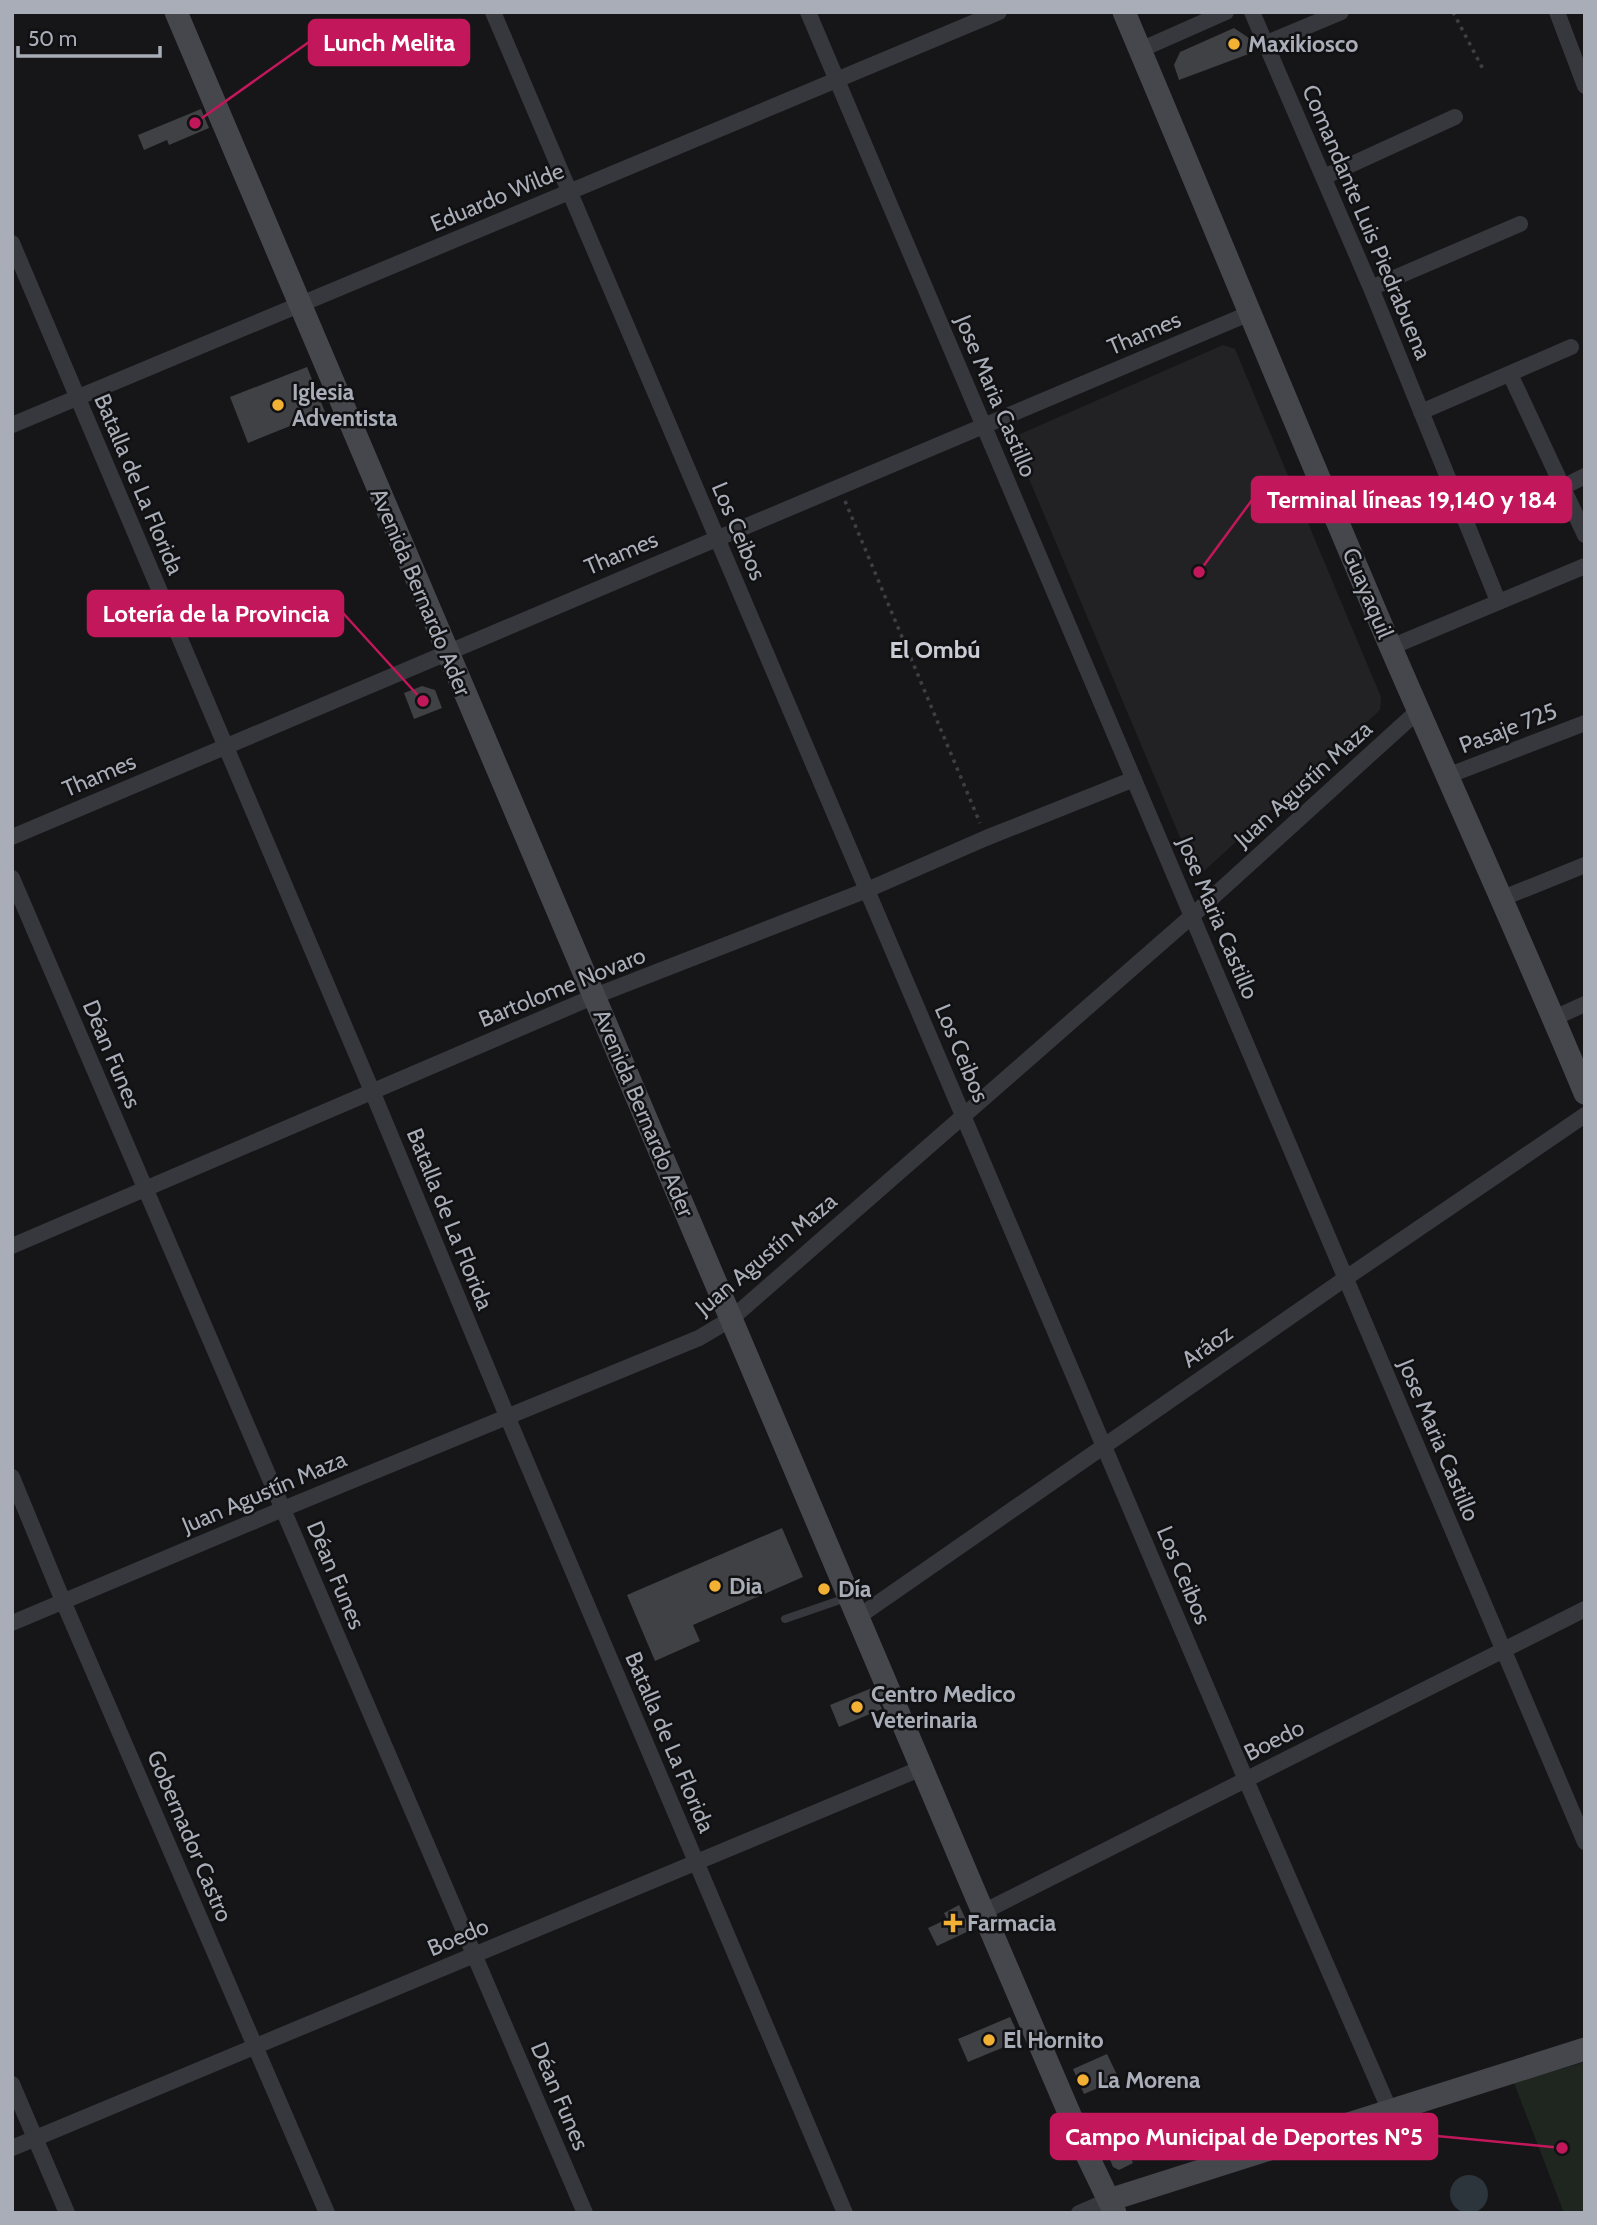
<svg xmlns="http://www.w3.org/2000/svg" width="1597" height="2225" viewBox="0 0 1597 2225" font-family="Cabin,sans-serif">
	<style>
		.built { fill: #222225 }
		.green { fill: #1e261f }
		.water { fill: #2c353c }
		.building { fill: #404145 }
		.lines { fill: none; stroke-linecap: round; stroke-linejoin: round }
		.path { stroke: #3d3f44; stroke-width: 3.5; stroke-dasharray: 3.5 5; stroke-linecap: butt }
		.lane { stroke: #37383d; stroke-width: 8 }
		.street { stroke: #37383d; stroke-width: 16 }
		.secondary { stroke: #45474d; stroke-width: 23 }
		.poi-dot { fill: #f2b134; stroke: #111113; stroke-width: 2.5 }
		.labels { text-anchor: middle; stroke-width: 5; stroke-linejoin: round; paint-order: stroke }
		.poi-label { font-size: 23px; font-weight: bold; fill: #a8adb8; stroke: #111113; text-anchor: start }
		.street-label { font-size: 23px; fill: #a8adb8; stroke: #111113 }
		.neighbourhood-label { font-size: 24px; font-weight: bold; fill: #c9ccd4; stroke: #111113 }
		.leader { fill: none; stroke: #c2185b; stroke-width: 2.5 }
		.callout-dot { fill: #c2185b; stroke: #111113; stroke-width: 2.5 }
		.callout { fill: #c2185b; stroke: #c2185b; stroke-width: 2.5 }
		.callout-label { font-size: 24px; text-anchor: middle; font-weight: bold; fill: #fff }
	</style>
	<rect width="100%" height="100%" fill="#161618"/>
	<path class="built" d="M 1223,345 L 1235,349 L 1381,697 L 1380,710 L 1203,872 L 1193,868 L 1016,448 L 1018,435 Z"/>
	<path class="green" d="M 1585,2062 L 1585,2213 L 1564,2213 L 1514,2083 Z"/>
	<path class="water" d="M1450 2194a19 19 0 1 1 38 0a19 19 0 1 1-38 0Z"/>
	<path class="building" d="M 1234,28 L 1249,38 L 1254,52 L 1179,80 L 1174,65 L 1180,52 Z
		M 201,109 L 209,128 L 169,145 L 167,140 L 144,150 L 138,135 Z
		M 307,367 L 325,412 L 248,443 L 230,397 Z
		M 422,686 L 435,690 L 442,708 L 414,719 L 404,693 Z
		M 782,1528 L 803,1577 L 693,1625 L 700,1641 L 655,1661 L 627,1595 Z
		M 872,1688 L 882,1709 L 839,1727 L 830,1705 Z
		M 959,1905 L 971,1930 L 937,1946 L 928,1928 L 947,1919 L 944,1913 Z
		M 1010,2017 L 1021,2040 L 968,2062 L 958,2039 Z
		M 1107,2054 L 1119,2079 L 1084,2094 L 1073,2069 Z
		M 1125,2145 L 1133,2163 L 1119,2170 L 1113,2167 L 1107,2152 Z"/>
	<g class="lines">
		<path class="path" d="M 1453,12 L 1484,71
			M 845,501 L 980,823"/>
		<path class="lane" d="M 785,1619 L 846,1598"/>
		<path class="street" d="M 493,12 L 1246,1780 L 1390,2111
			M 808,12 L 1585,1842
			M 1252,12 L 1371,288 L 1498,601
			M 1557,12 L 1585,86
			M 1267,43 L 1341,12
			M 1140,50 L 1226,12
			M 1324,177 L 1455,117
			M 12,243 L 372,1091 L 507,1416 L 845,2213
			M 1371,288 L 1520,224
			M 1510,374 L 1585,535
			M 1421,412 L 1571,347
			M 12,425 L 999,12
			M 1563,487 L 1585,476
			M 1391,647 L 1585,566
			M 1447,776 L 1585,723
			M 12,837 L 1248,314
			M 12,878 L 585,2213
			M 1503,898 L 1585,865
			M 1554,1018 L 1585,1004
			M 12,1246 L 595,996 L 867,890 L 986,838 L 1134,779
			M 12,1477 L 63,1601 L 327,2213
			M 858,1617 L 1346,1278 L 1585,1115
			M 12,1623 L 283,1509 L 699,1338 L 731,1319 L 1193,915 L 1419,710
			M 983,1912 L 1585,1609
			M 12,2084 L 67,2213
			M 12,2148 L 922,1768
			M 1079,2213 L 1109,2200"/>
		<path class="secondary" d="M 176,12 L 983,1912 L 1088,2157 L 1115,2213
			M 1124,12 C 1213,222 1299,434 1389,643 C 1454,793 1522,942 1585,1093
			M 1109,2200 L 1585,2049"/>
	</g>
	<g class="poi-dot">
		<circle cx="1234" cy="44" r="7"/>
		<circle cx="278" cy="405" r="7"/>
		<circle cx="715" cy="1586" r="7"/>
		<circle cx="824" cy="1589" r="7"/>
		<circle cx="857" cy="1707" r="7"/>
		<path d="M949.5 1912.5h7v7h7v7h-7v7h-7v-7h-7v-7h7z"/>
		<circle cx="989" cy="2040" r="7"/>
		<circle cx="1083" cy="2080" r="7"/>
	</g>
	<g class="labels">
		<g class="poi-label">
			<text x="1248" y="52">Maxikiosco</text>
			<text x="292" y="400">Iglesia<tspan x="292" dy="26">Adventista</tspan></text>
			<text x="729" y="1594">Dia</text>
			<text x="838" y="1597">Día</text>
			<text x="871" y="1702">Centro Medico<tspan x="871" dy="26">Veterinaria</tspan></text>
			<text x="967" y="1931">Farmacia</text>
			<text x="1003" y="2048">El Hornito</text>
			<text x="1097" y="2088">La Morena</text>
		</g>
		<g class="street-label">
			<text transform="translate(497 197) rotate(-23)" y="8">Eduardo Wilde</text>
			<text transform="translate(1367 222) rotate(67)" y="8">Comandante Luis Piedrabuena</text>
			<text transform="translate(1144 333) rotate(-23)" y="8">Thames</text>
			<text transform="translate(996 396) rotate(67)" y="8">Jose Maria Castillo</text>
			<text transform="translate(139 484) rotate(67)" y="8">Batalla de La Florida</text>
			<text transform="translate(739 531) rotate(67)" y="8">Los Ceibos</text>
			<text transform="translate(621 553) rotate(-23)" y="8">Thames</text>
			<text transform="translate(421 592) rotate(67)" y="8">Avenida Bernardo Ader</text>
			<text transform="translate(1368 593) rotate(67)" y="8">Guayaquil</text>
			<text transform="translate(1508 728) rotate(-21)" y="8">Pasaje 725</text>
			<text transform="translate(99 775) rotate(-23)" y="8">Thames</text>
			<text transform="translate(1303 784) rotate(-42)" y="8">Juan Agustín Maza</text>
			<text transform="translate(1218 918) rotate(67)" y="8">Jose Maria Castillo</text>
			<text transform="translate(562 987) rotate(-22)" y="8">Bartolome Novaro</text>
			<text transform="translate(962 1053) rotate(67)" y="8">Los Ceibos</text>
			<text transform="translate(112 1054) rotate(67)" y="8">Déan Funes</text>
			<text transform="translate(644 1113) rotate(67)" y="8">Avenida Bernardo Ader</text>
			<text transform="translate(450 1219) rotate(68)" y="8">Batalla de La Florida</text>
			<text transform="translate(766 1254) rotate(-40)" y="8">Juan Agustín Maza</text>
			<text transform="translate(1207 1346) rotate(-35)" y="8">Aráoz</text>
			<text transform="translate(1439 1440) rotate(67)" y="8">Jose Maria Castillo</text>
			<text transform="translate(264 1492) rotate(-23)" y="8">Juan Agustín Maza</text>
			<text transform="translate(336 1575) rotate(67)" y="8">Déan Funes</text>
			<text transform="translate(1184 1575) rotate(67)" y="8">Los Ceibos</text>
			<text transform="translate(1274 1740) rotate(-27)" y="8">Boedo</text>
			<text transform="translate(670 1742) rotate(67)" y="8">Batalla de La Florida</text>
			<text transform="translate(190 1836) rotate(67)" y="8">Gobernador Castro</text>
			<text transform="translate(458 1937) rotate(-23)" y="8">Boedo</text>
			<text transform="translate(560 2096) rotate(67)" y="8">Déan Funes</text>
		</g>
		<g class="neighbourhood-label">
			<text x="935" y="658">El Ombú</text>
		</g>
	</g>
	<path class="leader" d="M195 123L309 42M1199 572L1252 500M423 701L343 613M1562 2148L1437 2136"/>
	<g class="callout-dot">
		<circle cx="195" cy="123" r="7"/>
		<circle cx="1199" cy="572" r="7"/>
		<circle cx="423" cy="701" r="7"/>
		<circle cx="1562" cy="2148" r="7"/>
	</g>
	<g class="callout">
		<rect x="309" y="20" width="160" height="45" rx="7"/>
		<rect x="1252" y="477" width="319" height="45" rx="7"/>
		<rect x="88" y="591" width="255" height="45" rx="7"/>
		<rect x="1051" y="2114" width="386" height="45" rx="7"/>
	</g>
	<g class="callout-label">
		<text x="389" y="51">Lunch Melita</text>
		<text x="1412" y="508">Terminal líneas 19,140 y 184</text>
		<text x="216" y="622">Lotería de la Provincia</text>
		<text x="1244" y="2145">Campo Municipal de Deportes Nº5</text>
	</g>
	<rect width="1597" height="2225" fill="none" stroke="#a8adb8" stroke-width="28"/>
	<path d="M18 46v10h142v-10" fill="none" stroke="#a8adb8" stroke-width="3.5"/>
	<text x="28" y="46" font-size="21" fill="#a8adb8" stroke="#111113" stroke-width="5" paint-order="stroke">50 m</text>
</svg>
